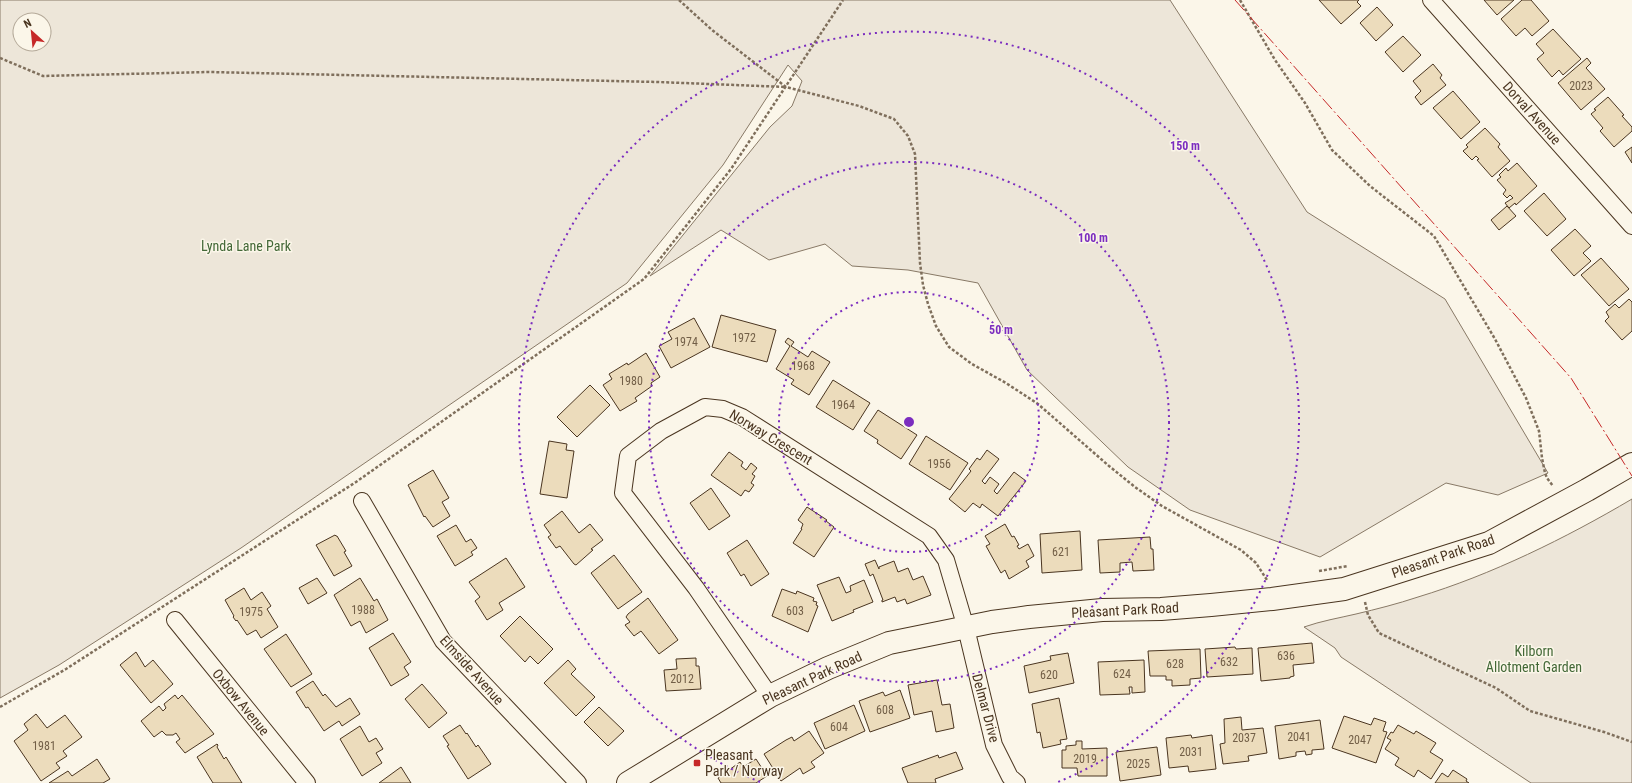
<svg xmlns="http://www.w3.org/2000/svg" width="1632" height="783" viewBox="0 0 1632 783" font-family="'Roboto Condensed',sans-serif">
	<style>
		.green { fill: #ede6d9; stroke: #887966; fill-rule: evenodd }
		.building { fill: #ecdcbc; stroke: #4a3520 }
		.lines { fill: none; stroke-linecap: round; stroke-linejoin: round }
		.street-casing { stroke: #4a3520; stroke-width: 18 }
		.secondary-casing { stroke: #4a3520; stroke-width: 24 }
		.path { stroke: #7f6f5c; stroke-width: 2.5; stroke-dasharray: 3 2; stroke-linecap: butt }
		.street { stroke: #fbf6e9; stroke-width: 16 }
		.secondary { stroke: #fbf6e9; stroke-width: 22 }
		.power { stroke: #c62828; stroke-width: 1; stroke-dasharray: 14 3 2 3; stroke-linecap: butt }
		.ring { fill: none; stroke: #7b2cbf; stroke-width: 2; stroke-dasharray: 2 4 }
		.poi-dot { fill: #c62828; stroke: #fbf6e9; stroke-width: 1.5 }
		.labels { text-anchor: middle; stroke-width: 3; stroke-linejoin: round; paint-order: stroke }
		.number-label { font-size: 12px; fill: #725f47 }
		.street-label { font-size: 14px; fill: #4a3520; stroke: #fbf6e9 }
		.park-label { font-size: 14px; fill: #436837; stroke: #fbf6e9 }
		.poi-label { font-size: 14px; fill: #4a3520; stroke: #fbf6e9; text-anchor: start }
		.centre { fill: #7b2cbf; stroke: #fbf6e9; stroke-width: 2 }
		.ring-label { font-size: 12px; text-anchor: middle; font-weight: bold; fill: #7b2cbf; stroke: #fbf6e9; stroke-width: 3; stroke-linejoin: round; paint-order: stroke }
	</style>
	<rect width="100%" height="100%" fill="#fbf6e9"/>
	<path class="green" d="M 0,0 L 1170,0 L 1307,212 L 1445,299 L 1548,473 L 1498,495 L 1446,483 L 1320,557 L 1190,510 L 1128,467 L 1027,370 L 978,283 L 908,270 L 852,266 L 825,244 L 769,260 L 721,230 L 650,276 L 770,127 L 792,106 L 802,81 L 788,65 L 723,165 L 627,283 L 241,548 L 59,665 L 0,698 ZM 20,20 L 44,20 L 44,44 L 20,44 Z
		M 1632,499 L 1632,783 L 1531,783 L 1341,657 L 1335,648 L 1304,627 C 1321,621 1339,618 1356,614 C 1377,609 1397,604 1418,597 C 1491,575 1566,538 1632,499 Z"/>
	<path class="building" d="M 1319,0 L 1359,0 L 1357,2 L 1361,6 L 1341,24 Z
		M 1484,0 L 1514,0 L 1497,15 Z
		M 1522,0 L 1531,0 L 1549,21 L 1532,36 L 1525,28 L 1516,36 L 1501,19 Z
		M 1377,7 L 1393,25 L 1376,41 L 1360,23 Z
		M 1553,29 L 1581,59 L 1563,75 L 1559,70 L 1552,77 L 1537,59 L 1544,53 L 1536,44 Z
		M 1403,36 L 1421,55 L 1403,72 L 1385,52 Z
		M 1587,58 L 1591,63 L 1586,68 L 1605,89 L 1581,110 L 1558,83 Z
		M 1433,64 L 1442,75 L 1440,78 L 1446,85 L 1421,105 L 1415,97 L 1421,91 L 1413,81 Z
		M 1453,91 L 1480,122 L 1461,139 L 1433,108 Z
		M 1608,97 L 1624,115 L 1622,116 L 1632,127 L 1632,131 L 1614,147 L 1600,131 L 1603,128 L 1591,114 L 1596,110 L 1594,109 Z
		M 1485,128 L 1500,144 L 1498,147 L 1510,161 L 1492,177 L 1477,160 L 1479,159 L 1476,156 L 1472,160 L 1463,151 L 1468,147 L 1466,145 Z
		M 1632,147 L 1632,163 L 1625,152 Z
		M 1517,163 L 1537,186 L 1516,205 L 1515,203 L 1509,208 L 1505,203 L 1513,198 L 1510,195 L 1507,198 L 1503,194 L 1506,190 L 1497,180 L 1501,177 L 1499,175 L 1506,168 L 1508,171 Z
		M 1544,193 L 1566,219 L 1547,236 L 1524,211 Z
		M 1507,206 L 1516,216 L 1499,230 L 1491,220 Z
		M 1575,229 L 1591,246 L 1583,253 L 1591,261 L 1574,276 L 1551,250 Z
		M 1601,258 L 1629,289 L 1609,306 L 1581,275 Z
		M 1629,299 L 1632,302 L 1632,331 L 1622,340 L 1605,321 L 1609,317 L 1606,312 L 1615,304 L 1619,308 Z
		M 721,315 L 776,330 L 767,362 L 712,347 Z
		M 694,318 L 710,347 L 671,368 L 659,346 L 672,339 L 668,332 Z
		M 788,338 L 794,342 L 791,346 L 808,357 L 812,351 L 830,362 L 809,395 L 791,384 L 794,380 L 776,369 L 790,346 L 785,342 Z
		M 646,353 L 660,377 L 651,383 L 652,386 L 635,398 L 637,401 L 620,411 L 603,385 L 612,379 L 609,374 L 627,363 L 628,365 Z
		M 833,380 L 870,403 L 853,430 L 816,407 Z
		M 590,385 L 610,405 L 577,437 L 557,417 Z
		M 878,410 L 917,435 L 901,459 L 877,443 L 878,440 L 864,431 Z
		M 926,436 L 968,463 L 950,490 L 909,464 Z
		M 549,441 L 567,444 L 566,450 L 574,451 L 567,498 L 540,494 Z
		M 987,450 L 999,459 L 982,481 L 985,484 L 990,477 L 999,484 L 994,491 L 997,494 L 1014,472 L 1026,481 L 998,516 L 982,504 L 980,508 L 973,503 L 965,512 L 949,499 L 971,471 L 969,469 L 977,458 L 980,460 Z
		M 729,452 L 743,462 L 741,466 L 746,470 L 751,463 L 757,468 L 752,474 L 755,476 L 751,483 L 754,485 L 749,492 L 745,490 L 741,496 L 711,475 Z
		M 433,470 L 449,498 L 442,502 L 450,516 L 433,527 L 425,516 L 424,517 L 408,485 Z
		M 711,488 L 730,516 L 709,530 L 690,503 Z
		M 807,507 L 827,520 L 826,521 L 834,527 L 814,557 L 793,543 L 802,529 L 801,529 L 803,524 L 798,520 Z
		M 562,511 L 579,533 L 590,524 L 603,540 L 591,549 L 593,550 L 576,565 L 574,564 L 560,546 L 556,548 L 548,537 L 551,535 L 544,525 Z
		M 1005,524 L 1012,537 L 1014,536 L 1019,545 L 1017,546 L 1019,549 L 1028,544 L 1034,556 L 1026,561 L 1029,567 L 1009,579 L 1005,570 L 1001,573 L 986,546 L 990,544 L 985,536 Z
		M 456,525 L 466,542 L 471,539 L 477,548 L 471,552 L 473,555 L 455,566 L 437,536 Z
		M 1080,531 L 1082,570 L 1042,573 L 1040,534 Z
		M 335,535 L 336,536 L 337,536 L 346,551 L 344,552 L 352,566 L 334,576 L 316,545 Z
		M 1150,537 L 1151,549 L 1153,549 L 1154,570 L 1133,571 L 1132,562 L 1120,563 L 1120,572 L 1100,573 L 1098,540 Z
		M 747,540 L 769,574 L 751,586 L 744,574 L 741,576 L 727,553 Z
		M 614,555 L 642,592 L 618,609 L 591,573 Z
		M 506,558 L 525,587 L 499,603 L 503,610 L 487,620 L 475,601 L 480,597 L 469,582 Z
		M 875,560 L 879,569 L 879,567 L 894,561 L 898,572 L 908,568 L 913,580 L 923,576 L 931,595 L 907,604 L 905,599 L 897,602 L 895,597 L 882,602 L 882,600 L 883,600 L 873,574 L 870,576 L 865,564 Z
		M 839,577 L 846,593 L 851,591 L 850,586 L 864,580 L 873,602 L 853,610 L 854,612 L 832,621 L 817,585 Z
		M 317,578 L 327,593 L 308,604 L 299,588 Z
		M 360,578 L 374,601 L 377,599 L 388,620 L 366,633 L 360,621 L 351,626 L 334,595 Z
		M 244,588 L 251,600 L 262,592 L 271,606 L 267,609 L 278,627 L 261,638 L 256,630 L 247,635 L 237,620 L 236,621 L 233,617 L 234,616 L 225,600 Z
		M 782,589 L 796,594 L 797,591 L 814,598 L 813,601 L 817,602 L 816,605 L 818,606 L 808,632 L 772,616 Z
		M 648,598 L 678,640 L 659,654 L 641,631 L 634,636 L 625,625 L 630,622 L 626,617 L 628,614 Z
		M 520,616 L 553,649 L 538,664 L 530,656 L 525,662 L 500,636 Z
		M 393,633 L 411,662 L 404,667 L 409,675 L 391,686 L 369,648 Z
		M 286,634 L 312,674 L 291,687 L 264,649 Z
		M 1312,643 L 1314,663 L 1293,665 L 1294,676 L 1290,677 L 1290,678 L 1261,681 L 1258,648 Z
		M 1235,647 L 1236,649 L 1252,648 L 1253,674 L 1207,677 L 1205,649 Z
		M 1200,649 L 1201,678 L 1190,679 L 1190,685 L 1172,686 L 1172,680 L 1166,680 L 1166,676 L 1150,676 L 1148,651 Z
		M 136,652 L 145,667 L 153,660 L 173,684 L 151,703 L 120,665 Z
		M 1068,653 L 1074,683 L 1029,693 L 1024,666 L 1051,660 L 1050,656 Z
		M 696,658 L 696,666 L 699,666 L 701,689 L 666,691 L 664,670 L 677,669 L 676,659 Z
		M 568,660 L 576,669 L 571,674 L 595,697 L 576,716 L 544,683 Z
		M 1144,660 L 1145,692 L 1132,693 L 1132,687 L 1129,687 L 1130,694 L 1100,695 L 1098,662 Z
		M 937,680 L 942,705 L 950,704 L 954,728 L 936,732 L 932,711 L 914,715 L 908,685 Z
		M 313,681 L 323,696 L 325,694 L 336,707 L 350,698 L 360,714 L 342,726 L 339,721 L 324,731 L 308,707 L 306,708 L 296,692 Z
		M 422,684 L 447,713 L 429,728 L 405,699 Z
		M 900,690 L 910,718 L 870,732 L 859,701 L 883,692 L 885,696 Z
		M 175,695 L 178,699 L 182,695 L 214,734 L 185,753 L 176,742 L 180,739 L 176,733 L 173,735 L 166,735 L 162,731 L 154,737 L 141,721 L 159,706 L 163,711 L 166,708 L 164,704 Z
		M 1059,698 L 1067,739 L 1060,740 L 1061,744 L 1043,748 L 1040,732 L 1037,733 L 1032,704 Z
		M 854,705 L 865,731 L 825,749 L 814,723 Z
		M 599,707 L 624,731 L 608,746 L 584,722 Z
		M 36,714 L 47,728 L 65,715 L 82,737 L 63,751 L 67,756 L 56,763 L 60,768 L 41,781 L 14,741 L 28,730 L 24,724 Z
		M 1344,716 L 1371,725 L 1374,718 L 1386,722 L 1383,731 L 1387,732 L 1376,763 L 1332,748 Z
		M 1241,717 L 1242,730 L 1263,728 L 1267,753 L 1248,756 L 1249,761 L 1223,764 L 1220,744 L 1225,743 L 1224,719 Z
		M 1320,720 L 1324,749 L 1312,750 L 1312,754 L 1306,755 L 1305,751 L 1296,752 L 1296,756 L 1279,759 L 1275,726 Z
		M 460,725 L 466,734 L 467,733 L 476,747 L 478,745 L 491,764 L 468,779 L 447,746 L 449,745 L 443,736 Z
		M 1398,725 L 1414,734 L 1416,731 L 1436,743 L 1430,752 L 1443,760 L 1431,779 L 1418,770 L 1414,777 L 1395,765 L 1399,758 L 1385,749 L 1391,740 L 1387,738 L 1391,732 L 1393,733 Z
		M 360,726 L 369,742 L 376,738 L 383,749 L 376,753 L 382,763 L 362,776 L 340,739 Z
		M 809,731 L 824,753 L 811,762 L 815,767 L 803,774 L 800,768 L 781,781 L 764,754 L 786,740 L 792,737 L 794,741 Z
		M 1191,735 L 1192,738 L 1212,735 L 1216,769 L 1189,772 L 1188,766 L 1169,768 L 1166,738 Z
		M 1076,741 L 1082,741 L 1082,749 L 1107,748 L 1107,776 L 1078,776 L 1077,768 L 1062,768 L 1062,750 L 1066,750 L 1066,746 L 1076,745 Z
		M 217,744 L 218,745 L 217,747 L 224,759 L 226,757 L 242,783 L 213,783 L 197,757 Z
		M 1157,747 L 1161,775 L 1120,781 L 1116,752 Z
		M 956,752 L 963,769 L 935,779 L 936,783 L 908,783 L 902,768 L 938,755 L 939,758 Z
		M 97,759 L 110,779 L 103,783 L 49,783 L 68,771 L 72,776 Z
		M 756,759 L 767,776 L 756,783 L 721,783 L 718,778 L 740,762 L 743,767 Z
		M 401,767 L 411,783 L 379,783 Z
		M 1453,770 L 1467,779 L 1466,781 L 1469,783 L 1435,783 L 1442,773 L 1448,777 Z"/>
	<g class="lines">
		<defs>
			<path id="street" d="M 1431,0 L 1632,226
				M 362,501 L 443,641 L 578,783
				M 175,620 L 307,783
				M 770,696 L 696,588 L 623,493 L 628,456 L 661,431 L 705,407 L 723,409 L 742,417 L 929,536 L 946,560 L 966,628 L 994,745 L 1010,777 L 1017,783"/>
			<path id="secondary" d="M 628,783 L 770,696 L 828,668 L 889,643 L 992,622 L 1029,617 L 1102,610 L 1161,609 L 1211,605 L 1272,599 L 1344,589 L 1489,543 L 1587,490 L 1632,464"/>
		</defs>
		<use href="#street" class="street-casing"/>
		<use href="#secondary" class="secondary-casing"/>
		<path class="path" d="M 679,0 L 712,30 L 786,87 L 859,106 L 894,119 L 908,136 L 915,154 L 920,263 L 923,285 L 928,304 L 936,326 L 949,347 L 972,364 L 1006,383 L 1038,404 L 1109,466 L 1135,487 L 1162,506 L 1241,550 L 1256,563 L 1267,580
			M 1240,0 L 1275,60 L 1305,103 L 1332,150 L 1370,186 L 1434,236 L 1495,339 L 1526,398 L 1539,431 L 1542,458 L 1545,473 L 1547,478 L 1553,486
			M 0,58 L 43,76 L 209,72 L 658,82 L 786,87
			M 1319,571 L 1348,566
			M 1365,602 L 1368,615 L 1379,633 L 1496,688 L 1530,711 L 1604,732 L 1632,742
			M 0,707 L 66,669 L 356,482 L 644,279 L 731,169 L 843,0"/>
		<use href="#street" class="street"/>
		<use href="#secondary" class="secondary"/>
		<path class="power" d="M 1235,0 L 1571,378 L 1632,476"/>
	</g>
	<g class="ring">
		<circle cx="909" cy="422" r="130"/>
		<circle cx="909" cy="422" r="260"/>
		<path d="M760 782A390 390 0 1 1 1058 782"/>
	</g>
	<rect class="poi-dot" x="693" y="759" width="8" height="8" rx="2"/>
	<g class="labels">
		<g class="number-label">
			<text x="1581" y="90">2023</text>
			<text x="744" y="342">1972</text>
			<text x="686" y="346">1974</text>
			<text x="803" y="370">1968</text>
			<text x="631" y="385">1980</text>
			<text x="843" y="409">1964</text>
			<text x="939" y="468">1956</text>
			<text x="1061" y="556">621</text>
			<text x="363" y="614">1988</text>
			<text x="795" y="615">603</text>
			<text x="251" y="616">1975</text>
			<text x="1286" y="660">636</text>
			<text x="1229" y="666">632</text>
			<text x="1175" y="668">628</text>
			<text x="1122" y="678">624</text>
			<text x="1049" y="679">620</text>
			<text x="682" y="683">2012</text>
			<text x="885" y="714">608</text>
			<text x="839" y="731">604</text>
			<text x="1299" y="741">2041</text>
			<text x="1244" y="742">2037</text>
			<text x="1360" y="744">2047</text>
			<text x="44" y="750">1981</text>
			<text x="1191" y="756">2031</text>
			<text x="1085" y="763">2019</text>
			<text x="1138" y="768">2025</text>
		</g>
		<g class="street-label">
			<text transform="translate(1532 113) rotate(48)" y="5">Dorval Avenue</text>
			<text transform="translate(771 437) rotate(31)" y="5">Norway Crescent</text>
			<text transform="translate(1443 556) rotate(-19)" y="5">Pleasant Park Road</text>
			<text transform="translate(1125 610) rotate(-3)" y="5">Pleasant Park Road</text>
			<text transform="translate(472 670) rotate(48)" y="5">Elmside Avenue</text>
			<text transform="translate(812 678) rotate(-25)" y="5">Pleasant Park Road</text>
			<text transform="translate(241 702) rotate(51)" y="5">Oxbow Avenue</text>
			<text transform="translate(986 708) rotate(75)" y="5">Delmar Drive</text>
		</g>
		<g class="park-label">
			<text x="246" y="251">Lynda Lane Park</text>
			<text x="1534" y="656">Kilborn<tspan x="1534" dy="16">Allotment Garden</tspan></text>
		</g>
		<g class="poi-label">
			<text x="705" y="760">Pleasant<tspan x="705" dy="16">Park / Norway</tspan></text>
		</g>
	</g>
	<circle cx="909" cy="422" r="6" class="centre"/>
	<g class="ring-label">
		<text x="1185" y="150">150 m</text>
		<text x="1093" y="242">100 m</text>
		<text x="1001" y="334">50 m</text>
	</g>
	<g transform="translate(32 32) rotate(333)"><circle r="19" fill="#fbf6e9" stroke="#b4a999"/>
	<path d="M0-3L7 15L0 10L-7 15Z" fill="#c62828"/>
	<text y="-6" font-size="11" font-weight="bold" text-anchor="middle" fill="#4a3520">N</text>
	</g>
</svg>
